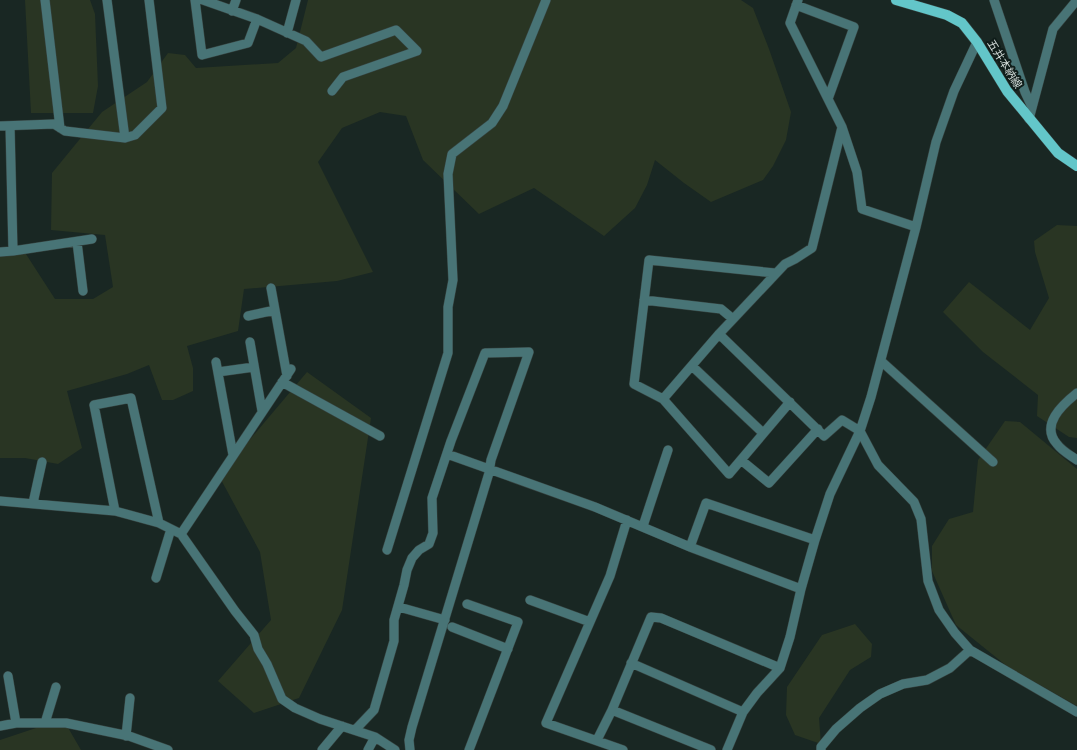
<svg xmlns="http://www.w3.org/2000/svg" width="1077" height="750" viewBox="0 0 1077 750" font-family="Helvetica,'Noto Sans JP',sans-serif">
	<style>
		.green { fill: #293523 }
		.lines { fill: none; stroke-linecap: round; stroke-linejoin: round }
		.minor-casing { stroke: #364340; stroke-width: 10 }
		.major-casing { stroke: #364340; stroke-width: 11 }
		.minor { stroke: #487476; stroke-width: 9 }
		.major { stroke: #63c6c9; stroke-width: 10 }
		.labels { text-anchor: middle; stroke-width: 4; stroke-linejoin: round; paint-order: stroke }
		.street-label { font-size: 11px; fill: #d0d9d6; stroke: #101d1a }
	</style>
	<rect width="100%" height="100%" fill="#192723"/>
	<path class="green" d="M 25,0 L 90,0 L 95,14 L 98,86 L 93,113 L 31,113 Z
		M 308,0 L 741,0 L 753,8 L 769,49 L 791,112 L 786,140 L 773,166 L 763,180 L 711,202 L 684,183 L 655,160 L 647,185 L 635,208 L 604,236 L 534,188 L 479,214 L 423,160 L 406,116 L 380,112 L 342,128 L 318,162 L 373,272 L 337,281 L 244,289 L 238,331 L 187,346 L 193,368 L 193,391 L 173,400 L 162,400 L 149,365 L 127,374 L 67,391 L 82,448 L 58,464 L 25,458 L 0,458 L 0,256 L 24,251 L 55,299 L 93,299 L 113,287 L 105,235 L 51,230 L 52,173 L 102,112 L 147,82 L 168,53 L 185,55 L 196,68 L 278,63 L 296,48 Z
		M 1057,225 L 1077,226 L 1077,438 L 1069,437 L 1037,416 L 1038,395 L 983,352 L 943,312 L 969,282 L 1030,330 L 1049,298 L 1035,252 L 1034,241 Z
		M 307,372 L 371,418 L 342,610 L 299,698 L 254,713 L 218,681 L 271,620 L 260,552 L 219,476 Z
		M 1005,421 L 1020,422 L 1077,469 L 1077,706 L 1008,667 L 956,625 L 932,571 L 932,546 L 949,519 L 973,512 L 978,460 Z
		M 855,624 L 872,644 L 871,657 L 850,670 L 819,718 L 821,744 L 795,735 L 786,715 L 787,687 L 822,635 Z
		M 63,719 L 81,750 L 0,750 L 0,740 Z"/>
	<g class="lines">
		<defs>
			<path id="minor" d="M 45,0 L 60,128
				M 107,0 L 125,138
				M 195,0 L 202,55 L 248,43 L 257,19
				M 203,0 L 257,19 L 306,41 L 321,57 L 396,30 L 417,51 L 343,77 L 332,91
				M 994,0 L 1025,92 L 1032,107
				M 796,5 L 854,27 L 828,99
				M 232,11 L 236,0
				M 287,33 L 296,0
				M 1029,119 L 1053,29 L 1077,0
				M 0,126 L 54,124 L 65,131 L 125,138 L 135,135 L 162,108 L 149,0
				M 10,126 L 13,251
				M 842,127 L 857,172 L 862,209 L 916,227
				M 77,242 L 83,291
				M 0,252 L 13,251 L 92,239
				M 775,273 L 649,260 L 634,384 L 663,399 L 729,474 L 790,402
				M 271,288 L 287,376
				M 644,300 L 721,309 L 733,319
				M 248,316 L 275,310
				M 719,334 L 824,436 L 842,420 L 860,431 L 878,465 L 914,502 L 921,519 L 928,581 L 939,610 L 955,633 L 970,650 L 1077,712
				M 250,342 L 262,411
				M 881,361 L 993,462
				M 216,362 L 233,455
				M 692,366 L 763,433
				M 218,372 L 254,367
				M 282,382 L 380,436
				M 1077,393 C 1062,405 1040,425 1057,444 C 1062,451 1070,455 1077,460
				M 663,399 L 719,334 L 785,264 L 795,259 L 812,248 L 842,127 L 790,23 L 798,0
				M 447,454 L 595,507 L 690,547 L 801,589
				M 741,460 L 769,483 L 818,429
				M 0,501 L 115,511 L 159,523 L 181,534 L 291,369
				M 33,503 L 42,462
				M 115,511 L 94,405 L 131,398 L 159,523
				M 643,526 L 668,450
				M 181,534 L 235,611 L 254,635 L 258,649 L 267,664 L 282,699 L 295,708 L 320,719 L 375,737 L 395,750
				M 690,547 L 706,503 L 815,540
				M 387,550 L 448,353 L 448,307 L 453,280 L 448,174 L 452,154 L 492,123 L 503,106 L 546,0
				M 156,578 L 171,529
				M 530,600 L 590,622
				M 467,604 L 518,622 L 469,750
				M 399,607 L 445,620
				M 452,627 L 508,649
				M 631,663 L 743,712
				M 8,676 L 16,723
				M 612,710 L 711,750
				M 45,723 L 56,687
				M 0,726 L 16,723 L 66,723 L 129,736 L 168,750
				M 355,730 L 374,710 L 394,641 L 394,620 L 404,585 L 407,570 L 412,558 L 419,550 L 429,544 L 433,533 L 432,498 L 451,441 L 485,353 L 529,352 L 491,460 L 489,473 L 412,727 L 409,740 L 410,750
				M 126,736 L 130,698
				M 597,740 L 612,710 L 651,617 L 661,618 L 780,668
				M 322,750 L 342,726
				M 368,750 L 375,737
				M 623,750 L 546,723 L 610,576 L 627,520
				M 727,750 L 743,712 L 757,693 L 780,668 L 790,637 L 801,589 L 815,540 L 830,494 L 860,431 L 871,397 L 916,227 L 936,142 L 954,91 L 977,42
				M 821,750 L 821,747 L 836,729 L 860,708 L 880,694 L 903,684 L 927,680 L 950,668 L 970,650"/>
			<path id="major" d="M 896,0 L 947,15 L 962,23 L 977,42 L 1007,91 L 1058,153 L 1077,166"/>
		</defs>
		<use href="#minor" class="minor-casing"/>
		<use href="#major" class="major-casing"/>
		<use href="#minor" class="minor"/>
		<use href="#major" class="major"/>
	</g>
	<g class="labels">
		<g class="street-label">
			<text transform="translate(1005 64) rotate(58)" y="4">五井本納線</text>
		</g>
	</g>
</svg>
